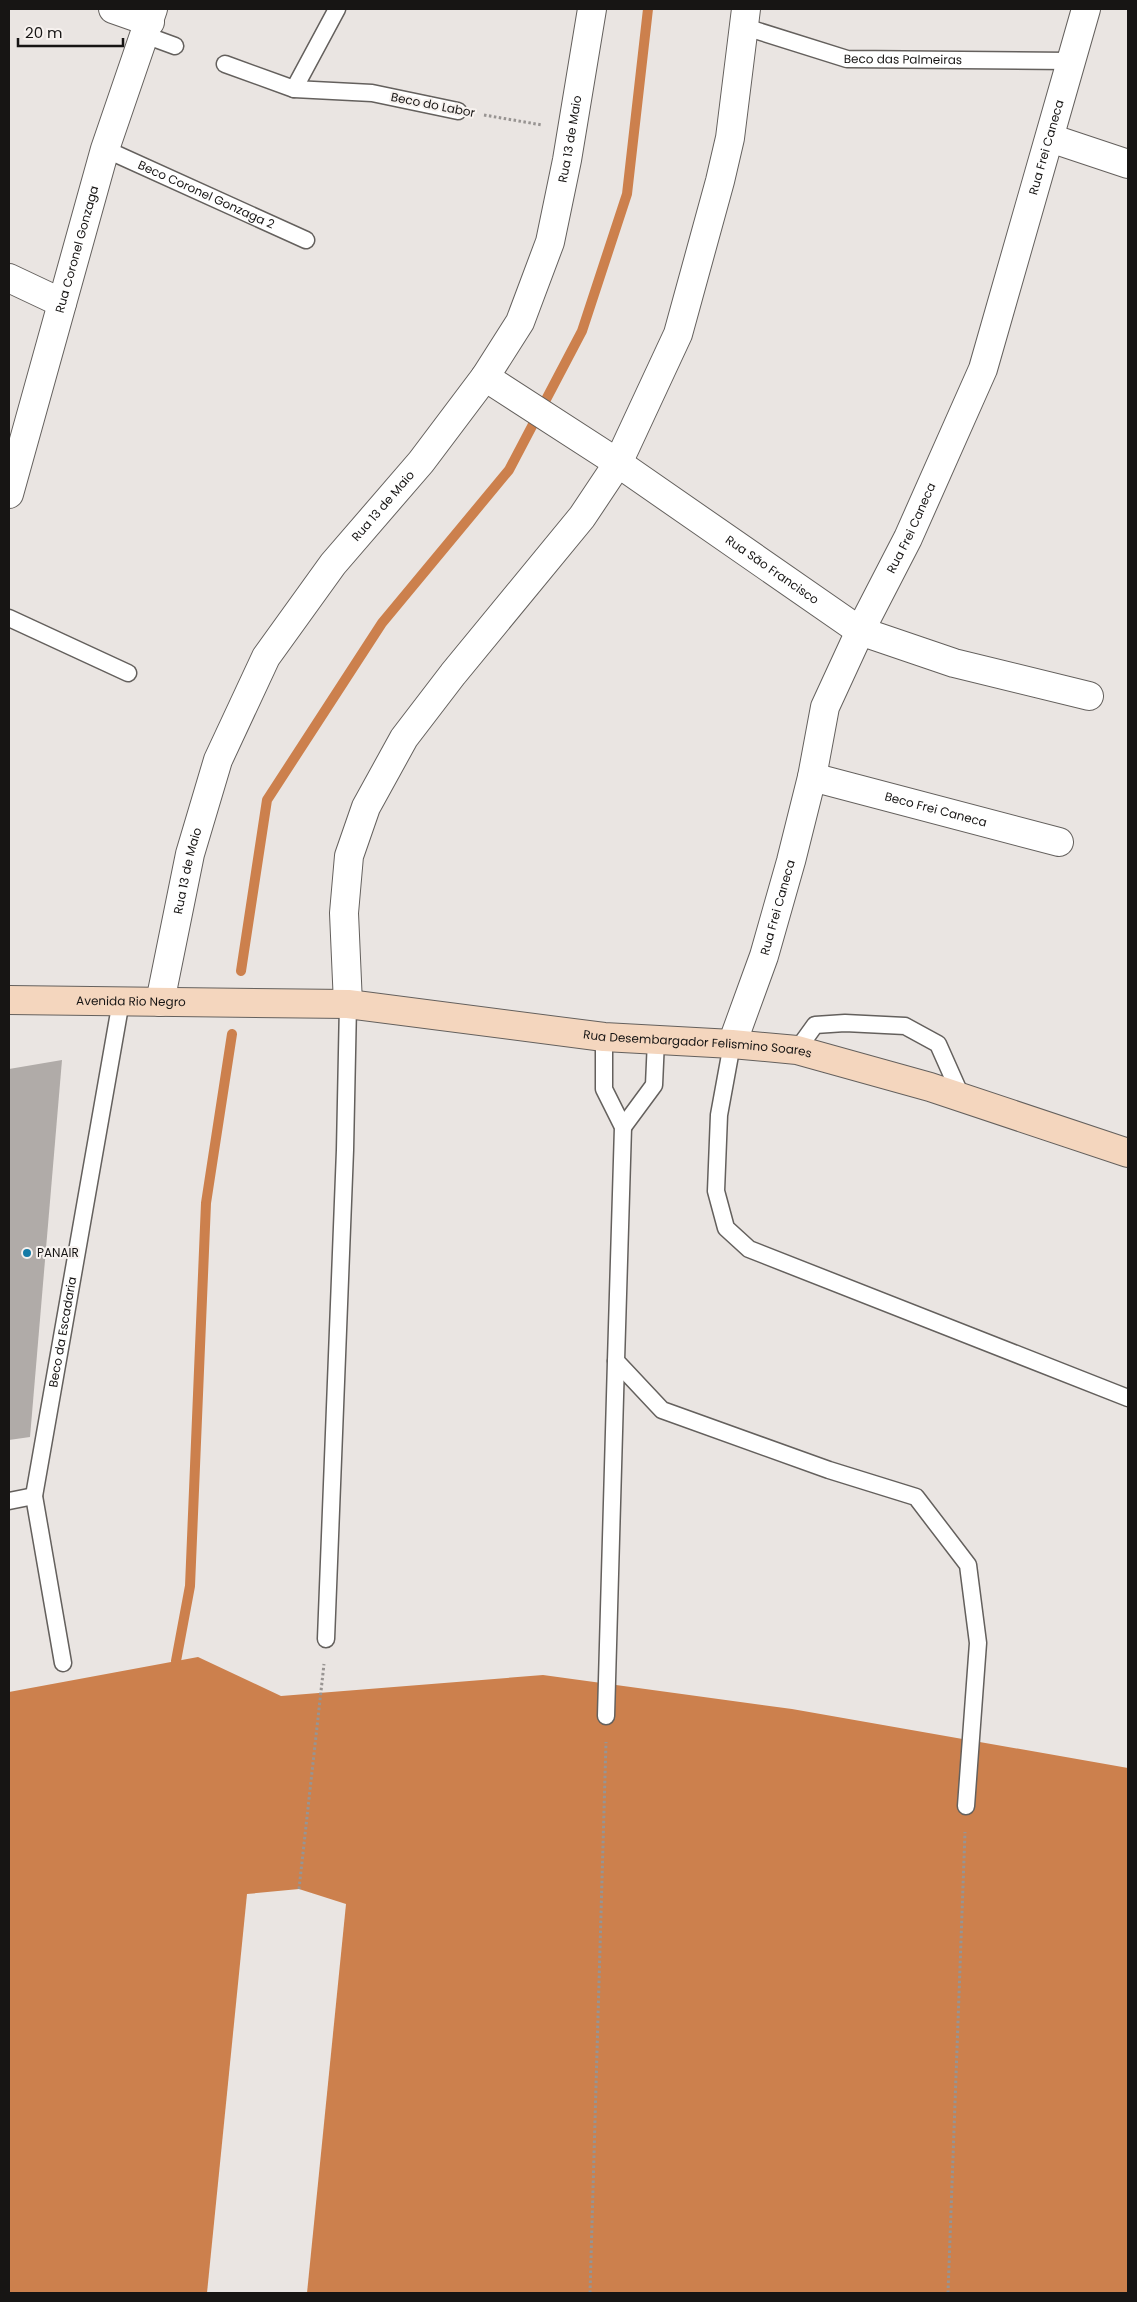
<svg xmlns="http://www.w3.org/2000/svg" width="1137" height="2302" viewBox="0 0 1137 2302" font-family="Poppins,sans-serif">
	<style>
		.water { fill: #cc804d }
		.pier { fill: #eae5e2 }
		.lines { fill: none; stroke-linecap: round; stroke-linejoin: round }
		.stream { stroke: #cc804d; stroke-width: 10 }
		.building { fill: #b0aba8 }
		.lane-casing { stroke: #64605d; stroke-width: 19 }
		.street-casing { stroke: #64605d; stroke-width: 30 }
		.secondary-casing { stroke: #64605d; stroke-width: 30 }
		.path { stroke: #989492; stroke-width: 3; stroke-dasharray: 2.5 2.5; stroke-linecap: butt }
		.lane { stroke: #fff; stroke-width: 16 }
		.street { stroke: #fff; stroke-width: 28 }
		.secondary { stroke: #f4d6be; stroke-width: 28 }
		.poi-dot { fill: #167ba6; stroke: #f7f2ef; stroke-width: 2 }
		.labels { text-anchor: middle; stroke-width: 4; stroke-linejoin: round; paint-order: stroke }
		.street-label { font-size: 12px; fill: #171514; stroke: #f7f2ef }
		.poi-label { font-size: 12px; fill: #171514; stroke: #f7f2ef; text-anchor: start }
	</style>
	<rect width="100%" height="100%" fill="#eae5e2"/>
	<path class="water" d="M 198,1657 L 281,1696 L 543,1675 L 792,1709 L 1128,1768 L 1128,2293 L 9,2293 L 9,1692 Z"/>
	<path class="pier" d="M 299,1889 L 346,1904 L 307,2293 L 207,2293 L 247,1894 Z"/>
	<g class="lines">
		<path class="stream" d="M 241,971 L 267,800 L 382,623 L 509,470 L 582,331 L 627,194 L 648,9
			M 176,1661 L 190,1586 L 206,1203 L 232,1034"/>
	</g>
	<path class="building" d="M 62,1060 L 30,1437 L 9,1440 L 9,1069 Z"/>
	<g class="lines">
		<defs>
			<g id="lane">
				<path id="s1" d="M 742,26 L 847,59 L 1071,61"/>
				<path d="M 145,35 L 175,46"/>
				<path d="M 225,64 L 294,89 L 372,93 L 458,111"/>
				<path d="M 294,89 L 337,9"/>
				<path id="s2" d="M 105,149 L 306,240"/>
				<path d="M 9,618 L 128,673"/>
				<path d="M 604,1037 L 604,1089 L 623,1127 L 616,1361 L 662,1410 L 829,1470 L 916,1497 L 968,1565 L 978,1643 L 966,1806"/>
				<path d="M 732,1044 L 719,1115 L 716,1191 L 726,1228 L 749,1249 L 1128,1398"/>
				<path d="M 797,1050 L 815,1025 L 845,1023 L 905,1026 L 938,1044 L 962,1098"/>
				<path d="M 623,1127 L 654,1085 L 656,1040"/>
				<path d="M 9,1501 L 34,1496"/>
				<path d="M 326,1639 L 345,1150 L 348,1004"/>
				<path id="s3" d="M 63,1663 L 34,1496 L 121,1001"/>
				<path d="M 606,1716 L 616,1361"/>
			</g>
			<g id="street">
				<path d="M 113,9 L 150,22"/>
				<path d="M 1050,138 L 1128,164"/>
				<path d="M 9,278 L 62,303"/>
				<path id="s4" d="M 485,377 L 618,463 L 860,631 L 954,663 L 1089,696"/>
				<path id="s5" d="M 9,494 L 105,149 L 153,9"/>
				<path id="s6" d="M 812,777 L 1059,842"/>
				<path id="s7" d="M 160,1002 L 190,854 L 218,760 L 266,657 L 333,564 L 421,462 L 485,377 L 520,322 L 550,242 L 567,160 L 592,9"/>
				<path d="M 348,1004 L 344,913 L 349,856 L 366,807 L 404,738 L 453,674 L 582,517 L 618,463 L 678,334 L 720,181 L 730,138 L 746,9"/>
				<path id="s8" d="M 732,1044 L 764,956 L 791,861 L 812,777 L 825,707 L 860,631 L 908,538 L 983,369 L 1086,9"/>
			</g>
			<g id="secondary">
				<path id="s9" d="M 9,1000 L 348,1004 L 604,1037 L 732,1044 L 797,1050 L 930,1087 L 1128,1153"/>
			</g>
		</defs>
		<use href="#lane" class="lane-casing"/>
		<use href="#street" class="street-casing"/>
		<use href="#secondary" class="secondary-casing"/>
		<path class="path" d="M 484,115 L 542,125
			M 299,1889 L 324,1664
			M 590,2293 L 606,1742
			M 948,2293 L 965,1832"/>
		<use href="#lane" class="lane"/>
		<use href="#street" class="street"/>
		<use href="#secondary" class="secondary"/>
	</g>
	<circle class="poi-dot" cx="27" cy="1253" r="5"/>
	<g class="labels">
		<g class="street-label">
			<text dy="4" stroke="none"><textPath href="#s1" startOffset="166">Beco das Palmeiras</textPath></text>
			<text transform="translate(433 105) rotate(11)" y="4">Beco do Labor</text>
			<text dy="4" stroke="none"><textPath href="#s7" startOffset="974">Rua 13 de Maio</textPath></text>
			<text dy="4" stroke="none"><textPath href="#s8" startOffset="954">Rua Frei Caneca</textPath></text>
			<text dy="4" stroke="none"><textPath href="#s2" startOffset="111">Beco Coronel Gonzaga 2</textPath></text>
			<text dy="4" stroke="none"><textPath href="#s5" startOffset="254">Rua Coronel Gonzaga</textPath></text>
			<text dy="4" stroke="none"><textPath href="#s7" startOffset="554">Rua 13 de Maio</textPath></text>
			<text dy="4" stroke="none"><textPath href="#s8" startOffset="549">Rua Frei Caneca</textPath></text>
			<text dy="4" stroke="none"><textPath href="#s4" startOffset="346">Rua São Francisco</textPath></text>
			<text dy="4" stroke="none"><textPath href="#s6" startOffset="128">Beco Frei Caneca</textPath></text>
			<text dy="4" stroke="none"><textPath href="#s7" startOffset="134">Rua 13 de Maio</textPath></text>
			<text dy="4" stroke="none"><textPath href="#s8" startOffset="144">Rua Frei Caneca</textPath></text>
			<text dy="4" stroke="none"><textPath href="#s9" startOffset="122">Avenida Rio Negro</textPath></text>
			<text dy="4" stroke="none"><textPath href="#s9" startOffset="691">Rua Desembargador Felismino Soares</textPath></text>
			<text dy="4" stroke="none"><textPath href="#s3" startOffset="336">Beco da Escadaria</textPath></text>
		</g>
		<g class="poi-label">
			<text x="37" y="1257">PANAIR</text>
		</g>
	</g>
	<rect width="1137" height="2302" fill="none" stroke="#171514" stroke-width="20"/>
	<path d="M18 38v8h105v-8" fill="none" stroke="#171514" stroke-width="2.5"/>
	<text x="25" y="38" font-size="15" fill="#171514" stroke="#f7f2ef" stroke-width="4" paint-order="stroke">20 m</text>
</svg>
